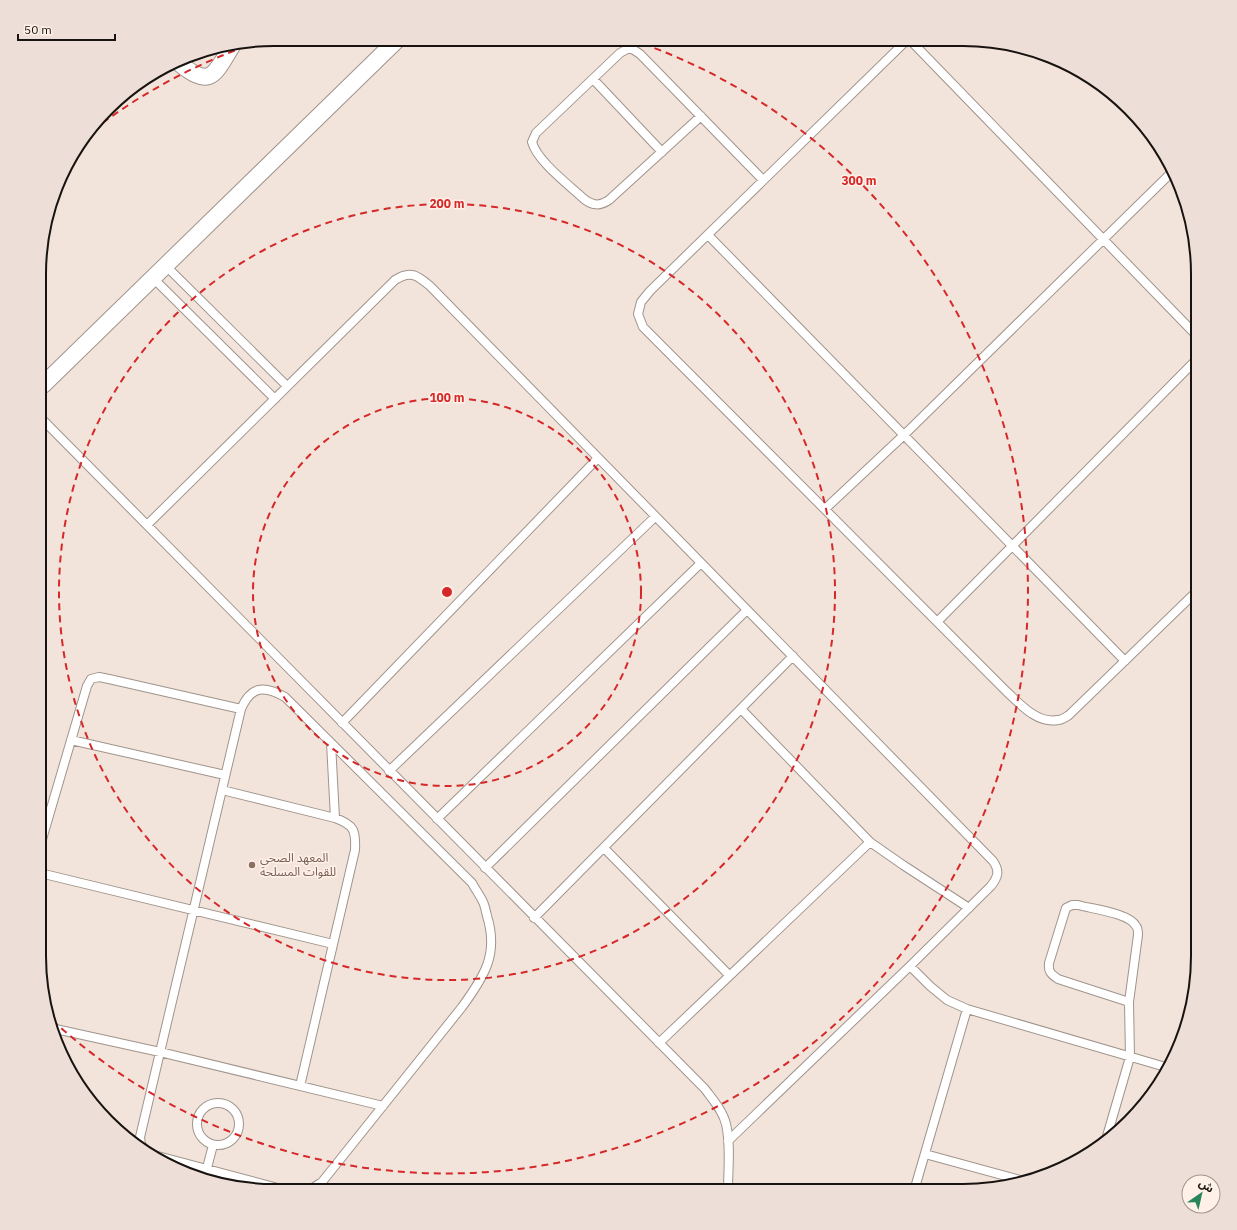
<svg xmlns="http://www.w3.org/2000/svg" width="1237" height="1230" viewBox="0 0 1237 1230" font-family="'IBM Plex Sans','Noto Sans Arabic',sans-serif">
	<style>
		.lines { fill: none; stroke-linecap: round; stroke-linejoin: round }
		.service-casing { stroke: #a0948c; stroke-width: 10 }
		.minor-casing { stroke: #a0948c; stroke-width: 18 }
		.service { stroke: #fff; stroke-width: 8 }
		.minor { stroke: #fff; stroke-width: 16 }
		.ring { fill: none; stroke: #d62828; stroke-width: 2; stroke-dasharray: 7 5 }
		.education-dot { fill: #8d6e63; stroke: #fff1e8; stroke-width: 1.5 }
		.labels { text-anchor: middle; stroke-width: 3; stroke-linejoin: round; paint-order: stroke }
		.education-label { font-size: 12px; fill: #785e54; stroke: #fff1e8; text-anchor: start }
		.rim { fill: none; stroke: #181310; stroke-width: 2 }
		.centre { fill: #d62828; stroke: #fff1e8; stroke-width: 2 }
		.ring-label { font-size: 12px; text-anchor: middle; font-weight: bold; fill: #d62828; stroke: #fff1e8; stroke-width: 3; stroke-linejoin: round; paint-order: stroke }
	</style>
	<rect width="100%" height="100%" fill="#f2e4db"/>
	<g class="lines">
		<defs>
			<path id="service" d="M 906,41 L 650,291 L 641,302 L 638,314 L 643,327 L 1007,692 C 1020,704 1037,724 1058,720 C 1062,720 1066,717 1069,715 L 1198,590
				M 911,41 L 1198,337
				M 593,79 L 662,152
				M 701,116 L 609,200 C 600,206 593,206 584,199 C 569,185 537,161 532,142 L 536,133 L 620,53 L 629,48 L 634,50 L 640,54 L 763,180
				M 708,235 L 1125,661
				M 166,266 L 287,386
				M 153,278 L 275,399
				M 42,419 L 705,1089 C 713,1100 723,1111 726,1124 C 731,1145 728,1169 728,1191
				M 825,509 L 904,435 L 1172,172
				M 147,525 L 395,280 C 410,270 417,275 430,286 L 993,861 C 1000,871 998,877 991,886 L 910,966 L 728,1141
				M 937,622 L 1198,358
				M 741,709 L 870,842 L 903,865 L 969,908
				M 342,723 L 598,458
				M 71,740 L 225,775
				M 331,743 L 335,818
				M 389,771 L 655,517
				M 222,790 L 335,818 C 354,825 356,830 355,850 L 300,1086
				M 437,819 L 701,563
				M 40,846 L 87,686 L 91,679 L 99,677 L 109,679 L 241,709
				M 604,848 L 729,975
				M 485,868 L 747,610
				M 40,873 L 333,944
				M 534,918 L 793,656
				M 910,966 L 930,986 L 947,1000 L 967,1009 L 1169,1068
				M 51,1028 L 160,1052 L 383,1106
				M 659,1043 L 870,842
				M197 1124a21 21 0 1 1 42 0a21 21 0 1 1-42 0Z
				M 1105,1143 L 1130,1057 L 1129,1002 L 1138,935 C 1138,932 1138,928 1136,926 C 1129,913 1092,909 1078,905 L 1072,905 L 1066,908 L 1049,963 C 1048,972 1051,974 1058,979 L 1129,1002
				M 143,1147 L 141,1145 L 140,1137 L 241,709 C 251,686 264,685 285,697 L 472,883 C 475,889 480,895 483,902 C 485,906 486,912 487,916 C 499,954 484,977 462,1007 L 322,1182 L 308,1191
				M 147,1152 L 154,1155 L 289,1191
				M 925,1154 L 1024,1181
				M 205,1180 L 207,1168 L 213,1145
				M 914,1191 L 967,1009"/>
			<path id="minor" d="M 179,63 C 211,89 214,75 232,46
				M 43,385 L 398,39"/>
		</defs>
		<use href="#service" class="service-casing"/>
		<use href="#minor" class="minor-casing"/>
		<use href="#service" class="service"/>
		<use href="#minor" class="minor"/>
	</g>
	<g class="ring">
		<circle cx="447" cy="592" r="194"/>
		<circle cx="447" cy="592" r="388"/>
		<path d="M93 130A582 582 0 0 1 258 42M632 40A582 582 0 1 1 50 1018"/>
	</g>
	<circle class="education-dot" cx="252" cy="865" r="4"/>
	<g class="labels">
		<g class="education-label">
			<text x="260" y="862">المعهد الصحي<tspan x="260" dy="14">للقوات المسلحة</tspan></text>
		</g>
	</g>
	<path d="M0 0H1237V1230H0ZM274 46H963A228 228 0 0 1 1191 274V956A228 228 0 0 1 963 1184H274A228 228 0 0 1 46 956V274A228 228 0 0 1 274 46Z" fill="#eddfd7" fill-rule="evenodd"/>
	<path class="rim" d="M274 46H963A228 228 0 0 1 1191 274V956A228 228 0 0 1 963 1184H274A228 228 0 0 1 46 956V274A228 228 0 0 1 274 46Z"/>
	<circle cx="447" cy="592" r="6" class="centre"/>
	<g class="ring-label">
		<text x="859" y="185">300 m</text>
		<text x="447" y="208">200 m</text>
		<text x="447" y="402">100 m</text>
	</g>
	<g transform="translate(1201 1194) rotate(34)"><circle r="19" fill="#fff1e8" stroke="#a39892"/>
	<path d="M0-3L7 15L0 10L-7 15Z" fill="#29865c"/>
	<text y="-6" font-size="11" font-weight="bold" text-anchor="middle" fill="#181310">ش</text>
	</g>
	<path d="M18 34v6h97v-6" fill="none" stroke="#181310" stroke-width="2"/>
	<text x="24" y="34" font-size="12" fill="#181310" stroke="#fff1e8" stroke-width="3" paint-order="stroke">50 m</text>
</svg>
